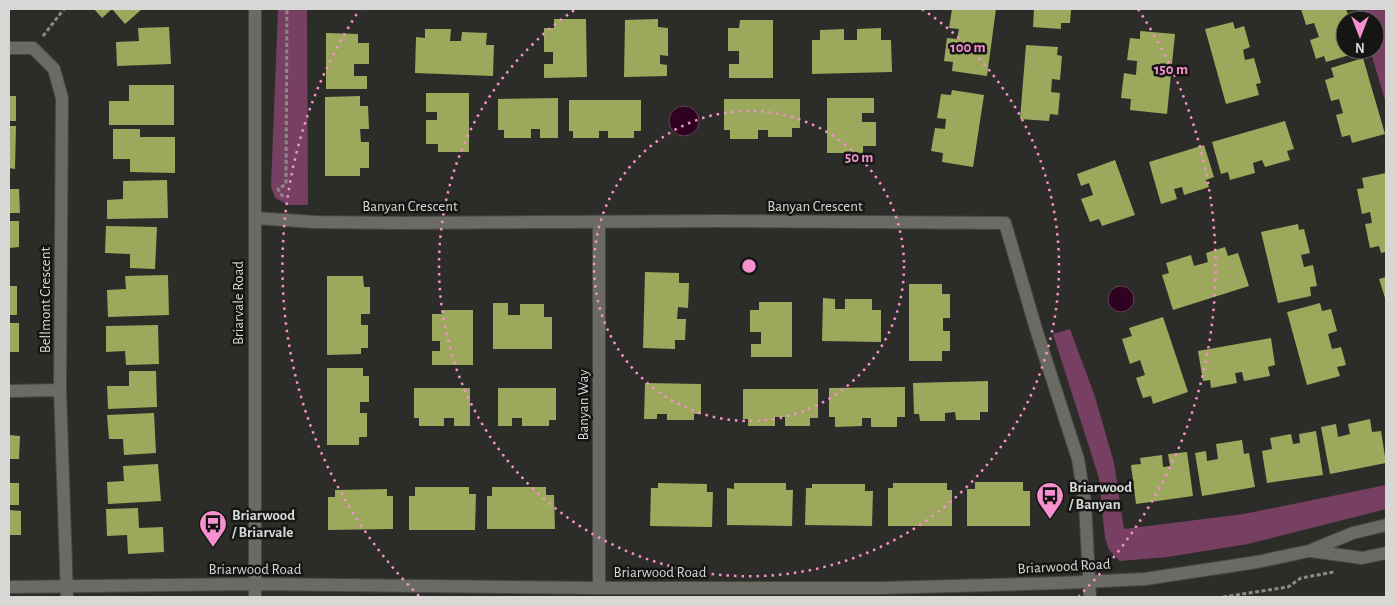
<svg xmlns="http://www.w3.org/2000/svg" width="1395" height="606" viewBox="0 0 1395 606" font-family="'Alegreya Sans',sans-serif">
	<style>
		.green { fill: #774063 }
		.water { fill: #2f0221; stroke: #614257 }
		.building { fill: #9ca95c }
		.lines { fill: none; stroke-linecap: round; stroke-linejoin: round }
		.minor-casing { stroke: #474843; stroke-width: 14 }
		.tertiary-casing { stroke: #474843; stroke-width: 14 }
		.path { stroke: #8a8b87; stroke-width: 3; stroke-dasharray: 4 2.5; stroke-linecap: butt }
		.minor { stroke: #6a6b65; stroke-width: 12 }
		.tertiary { stroke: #6a6b65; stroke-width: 12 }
		.ring { fill: none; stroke: #f690cf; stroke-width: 2.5; stroke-dasharray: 2.5 5 }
		.labels { text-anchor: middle; stroke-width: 5; stroke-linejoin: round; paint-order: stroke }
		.street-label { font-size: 15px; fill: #d7d8d5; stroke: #151513 }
		.poi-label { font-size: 15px; font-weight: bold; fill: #d7d8d5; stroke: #151513; text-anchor: start }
		.centre { fill: #f690cf; stroke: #151513; stroke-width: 2.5 }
		.ring-label { font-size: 15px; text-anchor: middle; font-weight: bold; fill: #f690cf; stroke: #151513; stroke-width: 5; stroke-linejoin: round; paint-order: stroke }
	</style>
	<rect width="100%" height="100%" fill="#2c2d28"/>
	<path class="green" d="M 278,9 L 307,9 L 308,205 L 289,205 L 275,198 L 271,186 Z
		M 1358,9 L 1386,9 L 1386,103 L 1370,50 L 1375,50 L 1375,20 L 1361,20 Z
		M 1070,329 L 1095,397 L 1114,463 L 1124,529 L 1244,514 L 1386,485 L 1386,509 L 1248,544 L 1167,557 L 1120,561 L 1109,550 L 1105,538 L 1099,478 L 1053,334 Z"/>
	<path class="water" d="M669 121a15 15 0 1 1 30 0a15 15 0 1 1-30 0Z
		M1108 299a13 13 0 1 1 26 0a13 13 0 1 1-26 0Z"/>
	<path class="building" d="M 94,9 L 142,9 L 125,24 L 112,9 L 102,18 Z
		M 952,9 L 996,9 L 987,76 L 952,71 L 953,62 L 944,61 L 947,38 L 957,39 L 959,29 L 949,28 Z
		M 1034,9 L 1071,9 L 1070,23 L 1061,23 L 1061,29 L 1033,27 Z
		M 1301,9 L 1346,9 L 1350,20 L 1345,20 L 1345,50 L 1359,50 L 1360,52 L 1326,62 L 1324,56 L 1316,59 L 1310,40 L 1319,37 L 1314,23 L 1306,25 Z
		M 554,19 L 586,19 L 587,77 L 544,78 L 544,64 L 553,64 L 553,52 L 544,52 L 544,28 L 554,28 Z
		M 658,19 L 658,27 L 668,28 L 668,56 L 660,55 L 660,64 L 667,65 L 667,76 L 624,77 L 625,20 Z
		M 740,20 L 773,20 L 773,78 L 729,78 L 729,64 L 739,64 L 739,51 L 728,51 L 728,28 L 739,28 Z
		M 1233,22 L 1235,29 L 1244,26 L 1250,47 L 1243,50 L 1245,60 L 1254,58 L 1261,83 L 1256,84 L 1259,95 L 1226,104 L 1205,29 Z
		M 169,27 L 171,64 L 117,66 L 116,42 L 139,41 L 138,28 Z
		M 881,28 L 881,40 L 891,40 L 892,72 L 812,74 L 812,40 L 820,40 L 820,30 L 844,29 L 844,40 L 857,40 L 857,29 Z
		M 425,29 L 451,29 L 450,41 L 461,41 L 462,32 L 487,33 L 486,45 L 494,45 L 493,76 L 415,73 L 416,37 L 425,38 Z
		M 1140,31 L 1175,34 L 1167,114 L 1130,110 L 1131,99 L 1121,98 L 1124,73 L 1136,75 L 1137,61 L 1127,60 L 1130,38 L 1140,39 Z
		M 326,33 L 358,34 L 358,43 L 369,43 L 369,64 L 354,64 L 354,76 L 367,76 L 367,89 L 326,89 Z
		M 1026,45 L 1058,47 L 1057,55 L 1062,56 L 1060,80 L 1052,79 L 1051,92 L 1060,93 L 1058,115 L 1050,114 L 1049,121 L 1020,119 Z
		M 1363,58 L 1385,134 L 1352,143 L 1350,135 L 1342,137 L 1336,115 L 1343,113 L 1339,99 L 1331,101 L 1325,80 L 1334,77 L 1331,68 Z
		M 129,85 L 174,85 L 174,125 L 109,125 L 109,101 L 129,101 Z
		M 952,90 L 984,95 L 973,167 L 942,162 L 943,153 L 931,151 L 935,128 L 945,129 L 946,119 L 937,118 L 941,94 L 951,95 Z
		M 426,93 L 469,93 L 469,152 L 438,152 L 438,144 L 426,144 L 426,120 L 437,120 L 437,112 L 426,112 Z
		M 9,96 L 16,96 L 16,121 L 9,121 Z
		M 360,96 L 360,106 L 368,106 L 369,129 L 360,129 L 361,142 L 369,142 L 369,168 L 360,168 L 360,176 L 325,176 L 325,97 Z
		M 558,98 L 558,138 L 540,138 L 540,129 L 531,129 L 531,138 L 504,138 L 504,130 L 498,130 L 498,99 Z
		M 827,98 L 874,98 L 874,113 L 862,113 L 862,122 L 876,122 L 876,146 L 863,146 L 863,153 L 827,153 Z
		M 724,99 L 800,99 L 800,128 L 792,128 L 792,137 L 768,137 L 768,130 L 758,130 L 758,139 L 730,139 L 730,130 L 724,130 Z
		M 569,100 L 641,100 L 641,131 L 634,131 L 634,138 L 608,138 L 608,131 L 599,131 L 599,138 L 573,138 L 573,131 L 569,131 Z
		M 1285,121 L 1294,149 L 1287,151 L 1290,160 L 1265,167 L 1262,160 L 1253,163 L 1255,173 L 1230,180 L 1228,172 L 1221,174 L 1212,142 Z
		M 9,126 L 16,126 L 15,169 L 9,168 Z
		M 113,129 L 140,129 L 140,137 L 175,137 L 175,173 L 130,172 L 130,159 L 113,159 Z
		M 1204,145 L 1214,177 L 1206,180 L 1209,187 L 1184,195 L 1182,187 L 1174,189 L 1177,199 L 1161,204 L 1149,162 Z
		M 1115,160 L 1135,215 L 1102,226 L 1099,219 L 1090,222 L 1081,199 L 1093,195 L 1089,183 L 1081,186 L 1077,174 Z
		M 1386,173 L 1386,252 L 1381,253 L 1379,246 L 1370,248 L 1365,224 L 1372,223 L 1370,212 L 1362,214 L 1357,189 L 1364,188 L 1362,178 Z
		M 167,180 L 168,218 L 107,219 L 107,200 L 123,199 L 123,181 Z
		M 9,189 L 19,189 L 20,213 L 9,213 Z
		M 9,221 L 19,221 L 19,247 L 9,248 Z
		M 1298,224 L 1299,230 L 1304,229 L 1310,253 L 1301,255 L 1304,267 L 1313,265 L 1317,286 L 1310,287 L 1311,296 L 1278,303 L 1261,232 Z
		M 106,226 L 157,227 L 155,269 L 130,268 L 130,254 L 105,253 Z
		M 1225,247 L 1228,256 L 1238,253 L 1249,286 L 1173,310 L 1162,275 L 1169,273 L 1166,263 L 1191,255 L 1194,266 L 1208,262 L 1206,253 Z
		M 645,272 L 679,273 L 679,283 L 689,283 L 688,308 L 678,307 L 677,319 L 686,319 L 685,340 L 675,340 L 675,349 L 643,348 Z
		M 168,275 L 169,315 L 108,317 L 107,290 L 126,289 L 125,276 Z
		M 327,276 L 363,276 L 364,287 L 370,287 L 370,314 L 361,314 L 361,325 L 368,325 L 368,348 L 361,348 L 361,354 L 327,355 Z
		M 1386,277 L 1386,301 L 1379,279 Z
		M 909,284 L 942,284 L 942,294 L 950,294 L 950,318 L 943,318 L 943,331 L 950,331 L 950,351 L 942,351 L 942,361 L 909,361 Z
		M 9,286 L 17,286 L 17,315 L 9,315 Z
		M 823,298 L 835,299 L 835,309 L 845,309 L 845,299 L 872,299 L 872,310 L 881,310 L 881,342 L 822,341 Z
		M 759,302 L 792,302 L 792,357 L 751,357 L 751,344 L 761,344 L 761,332 L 750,332 L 750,310 L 759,310 Z
		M 493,303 L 508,303 L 508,315 L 520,315 L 520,304 L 544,304 L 544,317 L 552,317 L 552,349 L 493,349 Z
		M 1320,303 L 1322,311 L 1331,309 L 1337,331 L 1328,334 L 1332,349 L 1341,347 L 1346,365 L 1337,367 L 1340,376 L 1307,385 L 1287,312 Z
		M 442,310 L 473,310 L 473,365 L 432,365 L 432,351 L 440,351 L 440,341 L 432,341 L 432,314 L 442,314 Z
		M 1163,317 L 1188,392 L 1153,404 L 1151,396 L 1143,398 L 1136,378 L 1145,375 L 1140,360 L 1130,364 L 1122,339 L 1132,336 L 1129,328 Z
		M 9,323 L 19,323 L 19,352 L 9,352 Z
		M 158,325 L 159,364 L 126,365 L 125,351 L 106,352 L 106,326 Z
		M 1271,338 L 1275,365 L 1268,367 L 1270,376 L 1244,381 L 1242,372 L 1235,373 L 1237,383 L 1211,388 L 1210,380 L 1203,381 L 1198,351 Z
		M 327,368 L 363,368 L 363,376 L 369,376 L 369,402 L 360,402 L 360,413 L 367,413 L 367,437 L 359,437 L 359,445 L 327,445 Z
		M 129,371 L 156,371 L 157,407 L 108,409 L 107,386 L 129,386 Z
		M 988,381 L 988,412 L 980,412 L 980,420 L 956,420 L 955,412 L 945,413 L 945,421 L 920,421 L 919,414 L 914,414 L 913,383 Z
		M 645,383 L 701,384 L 701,414 L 694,414 L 694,420 L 667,420 L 667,414 L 657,414 L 657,419 L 644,419 Z
		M 905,387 L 905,417 L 897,417 L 897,427 L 871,427 L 871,418 L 862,418 L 862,426 L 835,427 L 835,417 L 829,417 L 829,388 Z
		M 414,388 L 470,388 L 470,426 L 454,426 L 454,418 L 444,418 L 444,426 L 419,426 L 419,418 L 414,418 Z
		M 498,388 L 556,388 L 556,420 L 549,420 L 549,426 L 522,426 L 522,418 L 512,418 L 512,426 L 498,426 Z
		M 743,389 L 818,389 L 818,418 L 810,418 L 810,426 L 785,426 L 785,417 L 775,417 L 775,426 L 748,426 L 748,419 L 743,419 Z
		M 154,413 L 156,453 L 124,455 L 123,439 L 109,439 L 107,415 Z
		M 1370,419 L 1372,432 L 1381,431 L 1386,463 L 1330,474 L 1321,427 L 1336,424 L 1338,437 L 1350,434 L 1348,424 Z
		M 1316,431 L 1323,475 L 1267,483 L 1262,451 L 1272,449 L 1270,438 L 1291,434 L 1293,444 L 1300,443 L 1299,434 Z
		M 9,435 L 20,436 L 19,459 L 9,459 Z
		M 1242,440 L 1244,454 L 1249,453 L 1255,487 L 1202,496 L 1195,453 L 1206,451 L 1207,461 L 1218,459 L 1216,444 Z
		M 1187,452 L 1193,496 L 1136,504 L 1131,465 L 1141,464 L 1140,458 L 1162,455 L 1163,467 L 1170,466 L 1168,454 Z
		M 158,464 L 161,501 L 108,504 L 107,482 L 124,481 L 123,466 Z
		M 975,482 L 1023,482 L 1023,491 L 1030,491 L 1030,526 L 967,526 L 967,489 L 975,489 Z
		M 9,483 L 19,483 L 19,505 L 9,505 Z
		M 658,483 L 707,484 L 707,492 L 713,492 L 712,527 L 650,526 L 651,488 L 658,488 Z
		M 734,483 L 786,483 L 786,490 L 793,490 L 792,526 L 727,525 L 727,488 L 734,489 Z
		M 893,483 L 947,483 L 947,490 L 952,490 L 952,526 L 888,526 L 888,488 L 893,488 Z
		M 812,484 L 865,484 L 865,491 L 873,491 L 872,526 L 805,525 L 806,488 L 812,488 Z
		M 415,487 L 469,487 L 469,494 L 476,494 L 475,530 L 409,530 L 409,496 L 415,496 Z
		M 492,487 L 546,487 L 546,495 L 554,495 L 555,529 L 487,529 L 487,496 L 492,496 Z
		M 387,489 L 387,496 L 393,496 L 393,529 L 328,530 L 328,497 L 335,497 L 335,490 Z
		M 138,508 L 139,528 L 163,527 L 164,552 L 128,554 L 127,535 L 107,536 L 106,509 Z
		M 9,510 L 21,511 L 21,535 L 9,535 Z"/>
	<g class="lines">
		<defs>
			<path id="minor" d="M 9,48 L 33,48 L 54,69 L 62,98 L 60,390 L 67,597
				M 255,218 L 315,222 L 400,223 L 720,221 L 1005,223 L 1036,329 L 1078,459 L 1085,503 L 1090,597
				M 599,222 L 599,588
				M 9,391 L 60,390"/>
			<path id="tertiary" d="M 1311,551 L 1362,558 L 1386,553
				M 9,587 L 254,584 L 599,588 L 880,588 L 1060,583 L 1145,579 L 1257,562 L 1309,551 L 1353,533 L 1386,525
				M 255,597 L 255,9"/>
		</defs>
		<use href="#minor" class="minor-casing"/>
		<use href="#tertiary" class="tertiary-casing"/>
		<path class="path" d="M 43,36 L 64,9
			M 283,197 L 278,189 L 286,184 L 287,9
			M 1223,597 L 1288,587 L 1301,578 L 1334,572"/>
		<use href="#minor" class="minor"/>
		<use href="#tertiary" class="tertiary"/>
	</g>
	<g class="ring">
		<circle cx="749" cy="266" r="155"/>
		<path d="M922 9A310 310 0 1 1 576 9"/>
		<path d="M419 596A466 466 0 0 1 360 9M1138 9A466 466 0 0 1 1079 596"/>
	</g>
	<defs>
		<symbol id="bus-pin" viewBox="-11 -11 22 30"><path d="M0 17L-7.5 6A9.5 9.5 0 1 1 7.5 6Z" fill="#f690cf" stroke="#151513"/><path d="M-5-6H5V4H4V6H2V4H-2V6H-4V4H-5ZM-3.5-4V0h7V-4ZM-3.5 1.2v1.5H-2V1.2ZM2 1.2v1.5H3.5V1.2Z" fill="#111"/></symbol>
	</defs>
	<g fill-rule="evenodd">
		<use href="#bus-pin" x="1034" y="480" width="32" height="43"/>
		<use href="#bus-pin" x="197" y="508" width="32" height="43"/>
	</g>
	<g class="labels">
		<g class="street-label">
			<text x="410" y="211">Banyan Crescent</text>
			<text x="815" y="211">Banyan Crescent</text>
			<text transform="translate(45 300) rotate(-90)" y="5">Bellmont Crescent</text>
			<text transform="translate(238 303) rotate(-90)" y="5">Briarvale Road</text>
			<text transform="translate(583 405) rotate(-90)" y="5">Banyan Way</text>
			<text transform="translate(1064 566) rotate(-3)" y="5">Briarwood Road</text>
			<text x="255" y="574">Briarwood Road</text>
			<text x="660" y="577">Briarwood Road</text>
		</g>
		<g class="poi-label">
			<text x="1069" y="492">Briarwood<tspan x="1069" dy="17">/ Banyan</tspan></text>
			<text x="232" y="520">Briarwood<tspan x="232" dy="17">/ Briarvale</tspan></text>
		</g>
	</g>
	<circle cx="749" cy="266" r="8" class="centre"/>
	<g class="ring-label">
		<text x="968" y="52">100 m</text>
		<text x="1171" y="74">150 m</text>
		<text x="859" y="162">50 m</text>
	</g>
	<rect width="1395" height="606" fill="none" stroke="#d7d8d5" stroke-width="20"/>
	<g transform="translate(1360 35) rotate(180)"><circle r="24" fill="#151513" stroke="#636361"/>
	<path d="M0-4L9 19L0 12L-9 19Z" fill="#f690cf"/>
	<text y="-8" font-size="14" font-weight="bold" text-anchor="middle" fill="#d7d8d5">N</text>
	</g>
</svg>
